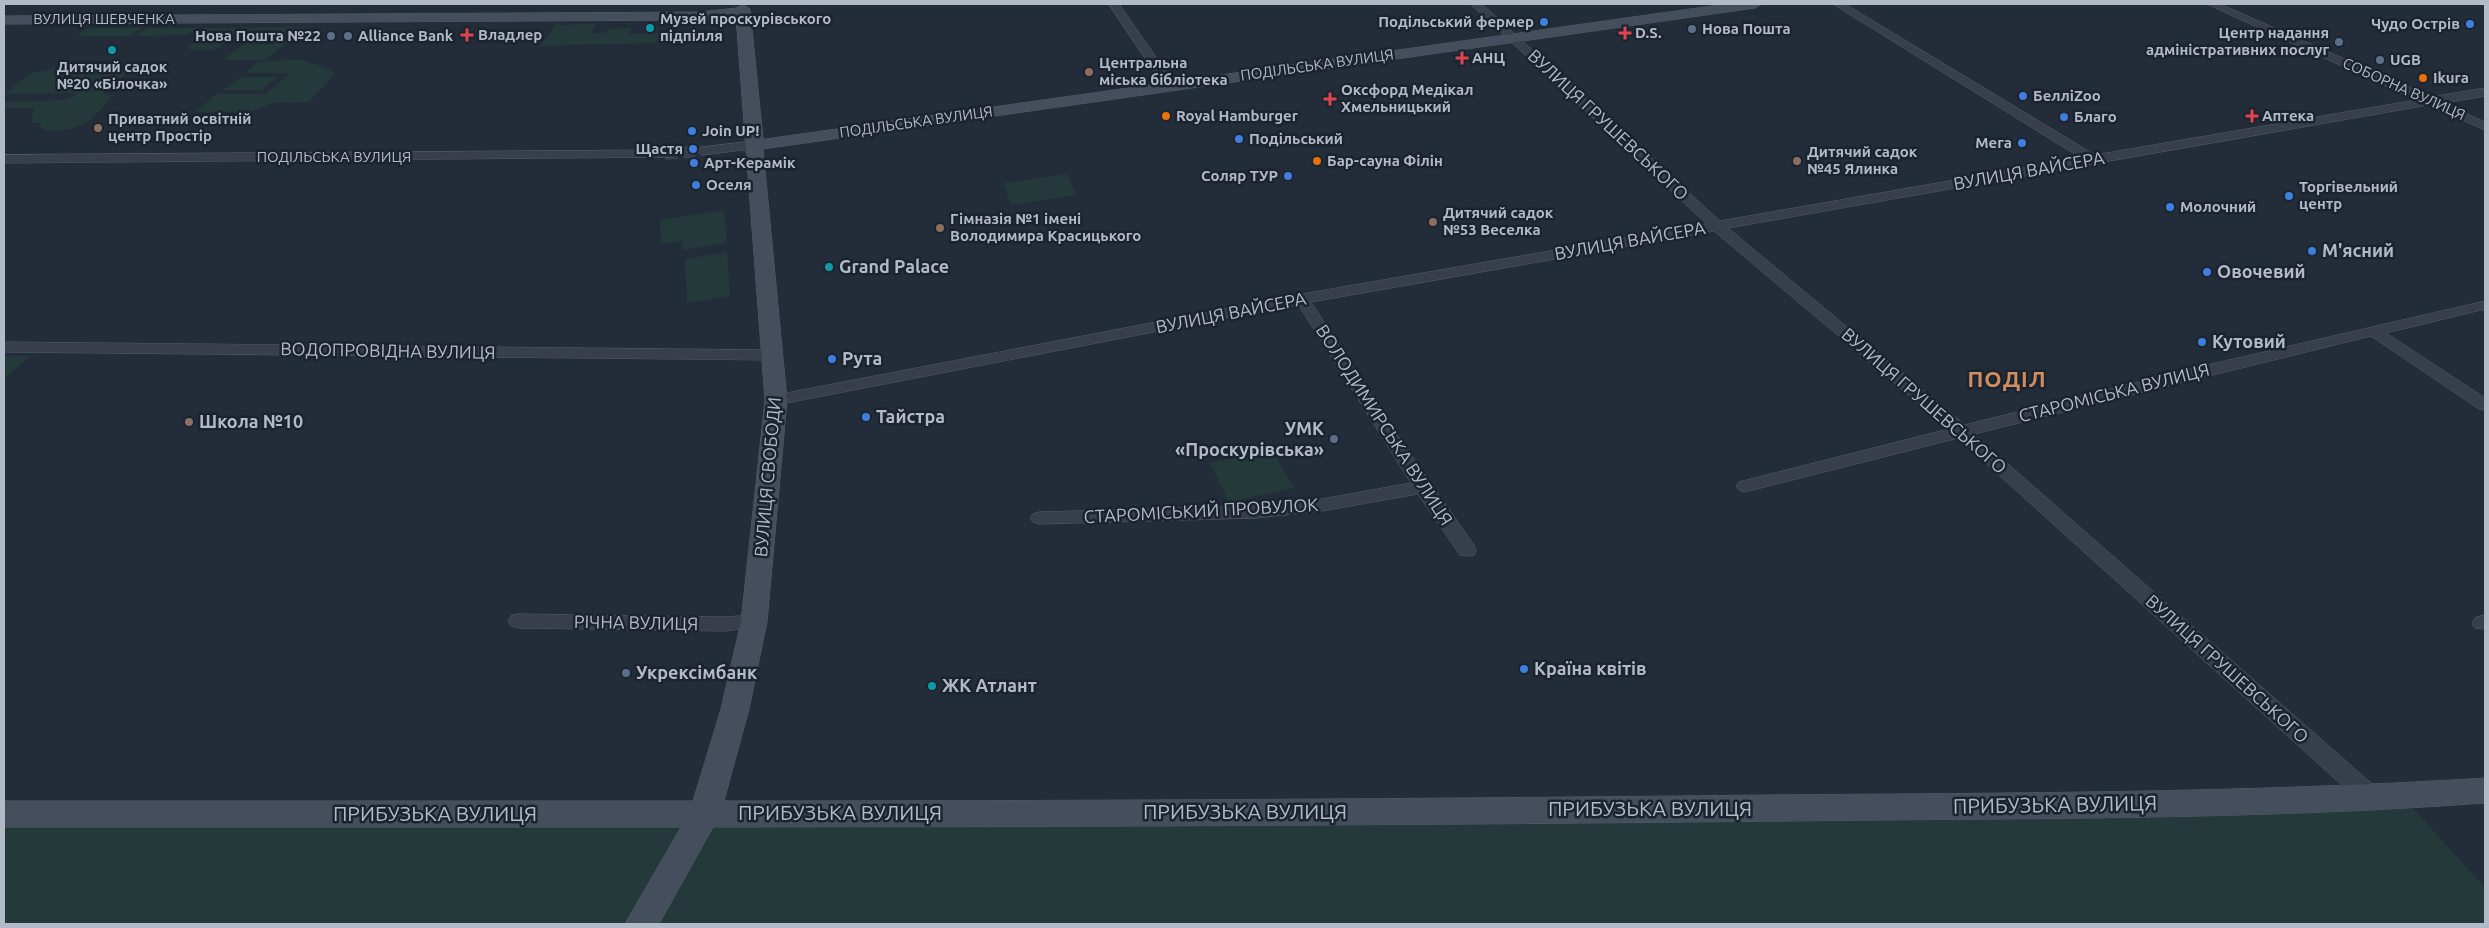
<svg xmlns="http://www.w3.org/2000/svg" width="2489" height="928" viewBox="0 0 2489 928" font-family="Ubuntu,sans-serif">
	<style>
		.green { fill: #24393a }
		.lines { fill: none; stroke-linecap: round; stroke-linejoin: round }
		.street-tunnel { stroke: #38424e; stroke-width: 12; stroke-dasharray: 12 6; stroke-linecap: butt }
		.street-casing { stroke: #545d67; stroke-width: 1 }
		.secondary-casing { stroke: #545d67; stroke-width: 1 }
		.street { fill: #363f4a; fill-rule: evenodd }
		.secondary { fill: #444e5c; fill-rule: evenodd }
		.shop-dot { fill: #3f7fe0; stroke: #1b242e; stroke-width: 2 }
		.culture-dot { fill: #0f9aa8; stroke: #1b242e; stroke-width: 2 }
		.service-dot { fill: #5c6f8a; stroke: #1b242e; stroke-width: 2 }
		.health-dot { fill: #e0444e; stroke: #1b242e; stroke-width: 2 }
		.education-dot { fill: #8d6e63; stroke: #1b242e; stroke-width: 2 }
		.food-dot { fill: #e8710a; stroke: #1b242e; stroke-width: 2 }
		.labels { text-anchor: middle; stroke-width: 5; stroke-linejoin: round; paint-order: stroke }
		.far-street-label { font-size: 15px; fill: #b1bac6; stroke: #1b242e }
		.far-poi-label { font-size: 15px; font-weight: bold; fill: #b1bac6; stroke: #1b242e; text-anchor: start }
		.street-label { font-size: 18px; fill: #b1bac6; stroke: #1b242e }
		.poi-label { font-size: 18px; font-weight: bold; fill: #b1bac6; stroke: #1b242e; text-anchor: start }
		.near-street-label { font-size: 21px; fill: #b1bac6; stroke: #1b242e }
		.district-label { font-size: 22px; font-weight: bold; letter-spacing: 1px; fill: #d08d62; stroke: #1b242e }
	</style>
	<rect width="100%" height="100%" fill="#232d39"/>
	<path class="green" d="M 597,24 L 591,33 L 605,33 L 608,29 L 632,28 L 629,34 L 662,33 L 655,43 L 539,46 L 556,25 Z
		M 306,27 L 265,60 L 223,60 L 252,38 L 278,38 L 280,35 L 193,35 L 204,28 Z
		M 89,28 L 142,28 L 130,36 L 76,36 Z
		M 147,28 L 197,28 L 187,35 L 136,36 Z
		M 201,38 L 232,38 L 216,50 L 188,50 L 191,48 L 188,48 Z
		M 302,60 L 330,69 L 334,75 L 309,102 L 273,103 L 249,112 L 195,112 L 217,94 L 265,94 L 291,73 L 245,73 L 259,61 Z
		M 62,66 L 137,66 L 105,90 L 103,94 L 113,95 C 93,121 76,135 42,130 L 40,123 L 31,122 L 34,108 L 4,108 L 4,102 L 64,100 L 76,95 L 74,93 L 4,94 L 32,73 Z
		M 241,77 L 278,77 L 261,90 L 223,90 Z
		M 1067,174 L 1076,195 L 1011,205 L 1003,183 Z
		M 724,210 L 727,243 L 683,250 L 683,241 L 661,244 L 660,220 Z
		M 727,252 L 730,296 L 687,303 L 685,259 Z
		M 4,356 L 31,356 L 4,379 Z
		M 1272,449 L 1294,488 L 1229,502 L 1210,463 Z
		M 2412,807 L 2485,888 L 2485,924 L 655,924 L 712,824 Z
		M 686,824 L 626,924 L 4,924 L 4,825 Z"/>
	<g class="lines">
		<path class="street-tunnel" d="M 665,154 L 702,151"/>
		<defs>
			<path id="street" d="M 1109,4 L 1119,4 L 1176,86 L 1174,89 L 1166,89 Z
				M 1471,4 L 1482,4 L 1720,221 L 2081,158 L 1833,4 L 1845,4 L 2095,155 L 2416,100 L 2207,4 L 2220,4 L 2431,97 L 2485,88 L 2485,96 L 2443,103 L 2485,122 L 2485,130 L 2428,105 L 1728,228 L 1965,425 L 2199,367 L 2485,301 L 2485,309 L 2386,333 L 2485,398 L 2485,410 L 2479,409 L 2371,336 L 1974,434 L 2380,791 L 2383,798 L 2380,805 L 2372,807 L 2364,805 L 1958,438 L 1745,492 L 1739,490 L 1736,486 L 1739,482 L 1949,429 L 1714,231 L 1311,302 L 1390,425 L 1474,545 L 1476,550 L 1474,555 L 1467,556 L 1460,555 L 1418,494 L 1322,511 L 1256,518 L 1039,524 L 1033,522 L 1030,518 L 1033,514 L 1039,512 L 1256,506 L 1322,499 L 1411,483 L 1298,304 L 776,405 L 770,404 L 768,400 L 770,396 L 776,395 L 1302,294 L 1706,224 Z
				M 755,141 L 761,145 L 759,148 L 702,155 L 696,151 L 702,147 Z
				M 665,150 L 670,151 L 671,154 L 670,157 L 4,163 L 4,155 Z
				M 4,342 L 773,350 L 781,355 L 773,360 L 4,352 Z
				M 518,614 L 724,617 L 754,615 L 761,617 L 764,622 L 761,627 L 724,631 L 518,628 L 511,626 L 508,621 L 511,616 Z
				M 2485,615 L 2485,629 L 2475,628 L 2472,623 L 2475,618 Z"/>
			<path id="secondary" d="M 1726,4 L 1762,4 L 1755,8 L 763,149 L 787,400 L 767,622 L 749,709 L 724,801 C 1072,801 1420,799 1768,795 C 2007,793 2246,793 2485,778 L 2485,803 C 2254,820 2022,818 1791,821 C 1432,825 1072,827 713,827 L 659,924 L 625,924 L 681,827 L 4,827 L 4,801 L 693,801 L 721,709 L 741,622 L 765,400 L 736,17 L 701,20 L 4,24 L 4,16 L 701,12 L 736,8 L 743,5 L 750,9 L 763,139 Z"/>
		</defs>
		<use href="#street" class="street-casing"/>
		<use href="#secondary" class="secondary-casing"/>
		<use href="#street" class="street"/>
		<use href="#secondary" class="secondary"/>
	</g>
	<g class="shop-dot">
		<circle cx="1544" cy="22" r="5"/>
		<circle cx="2470" cy="24" r="5"/>
		<circle cx="2023" cy="96" r="5"/>
		<circle cx="2064" cy="117" r="5"/>
		<circle cx="692" cy="131" r="5"/>
		<circle cx="1239" cy="139" r="5"/>
		<circle cx="2022" cy="143" r="5"/>
		<circle cx="693" cy="149" r="5"/>
		<circle cx="694" cy="163" r="5"/>
		<circle cx="1288" cy="176" r="5"/>
		<circle cx="696" cy="185" r="5"/>
		<circle cx="2289" cy="196" r="5"/>
		<circle cx="2170" cy="207" r="5"/>
		<circle cx="2312" cy="251" r="5"/>
		<circle cx="2207" cy="272" r="5"/>
		<circle cx="2202" cy="342" r="5"/>
		<circle cx="832" cy="359" r="5"/>
		<circle cx="866" cy="417" r="5"/>
		<circle cx="1524" cy="669" r="5"/>
	</g>
	<g class="culture-dot">
		<circle cx="650" cy="28" r="5"/>
		<circle cx="112" cy="50" r="5"/>
		<circle cx="829" cy="267" r="5"/>
		<circle cx="932" cy="686" r="5"/>
	</g>
	<g class="service-dot">
		<circle cx="1692" cy="29" r="5"/>
		<circle cx="331" cy="36" r="5"/>
		<circle cx="348" cy="36" r="5"/>
		<circle cx="2339" cy="42" r="5"/>
		<circle cx="2380" cy="60" r="5"/>
		<circle cx="1334" cy="439" r="5"/>
		<circle cx="626" cy="673" r="5"/>
	</g>
	<g class="health-dot">
		<path d="M1622.5 25.5h5v5h5v5h-5v5h-5v-5h-5v-5h5z"/>
		<path d="M464.5 27.5h5v5h5v5h-5v5h-5v-5h-5v-5h5z"/>
		<path d="M1459.5 50.5h5v5h5v5h-5v5h-5v-5h-5v-5h5z"/>
		<path d="M1327.5 91.5h5v5h5v5h-5v5h-5v-5h-5v-5h5z"/>
		<path d="M2249.5 108.5h5v5h5v5h-5v5h-5v-5h-5v-5h5z"/>
	</g>
	<g class="education-dot">
		<circle cx="1089" cy="72" r="5"/>
		<circle cx="98" cy="128" r="5"/>
		<circle cx="1797" cy="161" r="5"/>
		<circle cx="1433" cy="222" r="5"/>
		<circle cx="940" cy="228" r="5"/>
		<circle cx="189" cy="422" r="5"/>
	</g>
	<g class="food-dot">
		<circle cx="2423" cy="78" r="5"/>
		<circle cx="1166" cy="116" r="5"/>
		<circle cx="1317" cy="161" r="5"/>
	</g>
	<g class="labels">
		<g class="far-street-label">
			<text x="104" y="24">ВУЛИЦЯ ШЕВЧЕНКА</text>
			<text transform="translate(1317 65) rotate(-8)" y="5">ПОДІЛЬСЬКА ВУЛИЦЯ</text>
			<text transform="translate(2404 89) rotate(24)" y="5">СОБОРНА ВУЛИЦЯ</text>
			<text transform="translate(916 122) rotate(-8)" y="5">ПОДІЛЬСЬКА ВУЛИЦЯ</text>
			<text x="334" y="162">ПОДІЛЬСЬКА ВУЛИЦЯ</text>
		</g>
		<g class="far-poi-label">
			<text x="660" y="24">Музей проскурівського<tspan x="660" dy="17">підпілля</tspan></text>
			<text x="1534" y="27" text-anchor="end">Подільський фермер</text>
			<text x="2460" y="29" text-anchor="end">Чудо Острів</text>
			<text x="1702" y="34">Нова Пошта</text>
			<text x="1635" y="38">D.S.</text>
			<text x="2329" y="38" text-anchor="end">Центр надання<tspan x="2329" dy="17">адміністративних послуг</tspan></text>
			<text x="478" y="40">Владлер</text>
			<text x="321" y="41" text-anchor="end">Нова Пошта №22</text>
			<text x="358" y="41">Alliance Bank</text>
			<text x="1472" y="63">АНЦ</text>
			<text x="2390" y="65">UGB</text>
			<text x="1099" y="68">Центральна<tspan x="1099" dy="17">міська бібліотека</tspan></text>
			<text x="112" y="72" text-anchor="middle">Дитячий садок<tspan x="112" dy="17">№20 «Білочка»</tspan></text>
			<text x="2433" y="83">Ikura</text>
			<text x="1341" y="95">Оксфорд Медікал<tspan x="1341" dy="17">Хмельницький</tspan></text>
			<text x="2033" y="101">БелліZoo</text>
			<text x="1176" y="121">Royal Hamburger</text>
			<text x="2262" y="121">Аптека</text>
			<text x="2074" y="122">Благо</text>
			<text x="108" y="124">Приватний освітній<tspan x="108" dy="17">центр Простір</tspan></text>
			<text x="702" y="136">Join UP!</text>
			<text x="1249" y="144">Подільський</text>
			<text x="2012" y="148" text-anchor="end">Мега</text>
			<text x="683" y="154" text-anchor="end">Щастя</text>
			<text x="1807" y="157">Дитячий садок<tspan x="1807" dy="17">№45 Ялинка</tspan></text>
			<text x="1327" y="166">Бар-сауна Філін</text>
			<text x="704" y="168">Арт-Керамік</text>
			<text x="1278" y="181" text-anchor="end">Соляр ТУР</text>
			<text x="706" y="190">Оселя</text>
			<text x="2299" y="192">Торгівельний<tspan x="2299" dy="17">центр</tspan></text>
			<text x="2180" y="212">Молочний</text>
			<text x="1443" y="218">Дитячий садок<tspan x="1443" dy="17">№53 Веселка</tspan></text>
			<text x="950" y="224">Гімназія №1 імені<tspan x="950" dy="17">Володимира Красицького</tspan></text>
		</g>
		<g class="street-label">
			<text transform="translate(1608 125) rotate(43)" y="6">ВУЛИЦЯ ГРУШЕВСЬКОГО</text>
			<text transform="translate(2029 171) rotate(-10)" y="6">ВУЛИЦЯ ВАЙСЕРА</text>
			<text transform="translate(1630 241) rotate(-10)" y="6">ВУЛИЦЯ ВАЙСЕРА</text>
			<text transform="translate(1231 313) rotate(-11)" y="6">ВУЛИЦЯ ВАЙСЕРА</text>
			<text transform="translate(388 351) rotate(1)" y="6">ВОДОПРОВІДНА ВУЛИЦЯ</text>
			<text transform="translate(2114 393) rotate(-14)" y="6">СТАРОМІСЬКА ВУЛИЦЯ</text>
			<text transform="translate(1924 401) rotate(41)" y="6">ВУЛИЦЯ ГРУШЕВСЬКОГО</text>
			<text transform="translate(1384 425) rotate(57)" y="6">ВОЛОДИМИРСЬКА ВУЛИЦЯ</text>
			<text transform="translate(768 477) rotate(-85)" y="6">ВУЛИЦЯ СВОБОДИ</text>
			<text transform="translate(1201 511) rotate(-3)" y="6">СТАРОМІСЬКИЙ ПРОВУЛОК</text>
			<text transform="translate(636 623) rotate(1)" y="6">РІЧНА ВУЛИЦЯ</text>
			<text transform="translate(2227 669) rotate(42)" y="6">ВУЛИЦЯ ГРУШЕВСЬКОГО</text>
		</g>
		<g class="poi-label">
			<text x="2322" y="257">М'ясний</text>
			<text x="839" y="273">Grand Palace</text>
			<text x="2217" y="278">Овочевий</text>
			<text x="2212" y="348">Кутовий</text>
			<text x="842" y="365">Рута</text>
			<text x="876" y="423">Тайстра</text>
			<text x="199" y="428">Школа №10</text>
			<text x="1324" y="435" text-anchor="end">УМК<tspan x="1324" dy="21">«Проскурівська»</tspan></text>
			<text x="1534" y="675">Країна квітів</text>
			<text x="636" y="679">Укрексімбанк</text>
			<text x="942" y="692">ЖК Атлант</text>
		</g>
		<g class="near-street-label">
			<text transform="translate(2055 805) rotate(-1)" y="7">ПРИБУЗЬКА ВУЛИЦЯ</text>
			<text x="1650" y="816">ПРИБУЗЬКА ВУЛИЦЯ</text>
			<text x="1245" y="819">ПРИБУЗЬКА ВУЛИЦЯ</text>
			<text x="840" y="820">ПРИБУЗЬКА ВУЛИЦЯ</text>
			<text x="435" y="821">ПРИБУЗЬКА ВУЛИЦЯ</text>
		</g>
		<g class="district-label">
			<text x="2007" y="387">ПОДІЛ</text>
		</g>
	</g>
	<rect width="2489" height="928" fill="none" stroke="#b1bac6" stroke-width="10"/>
</svg>
